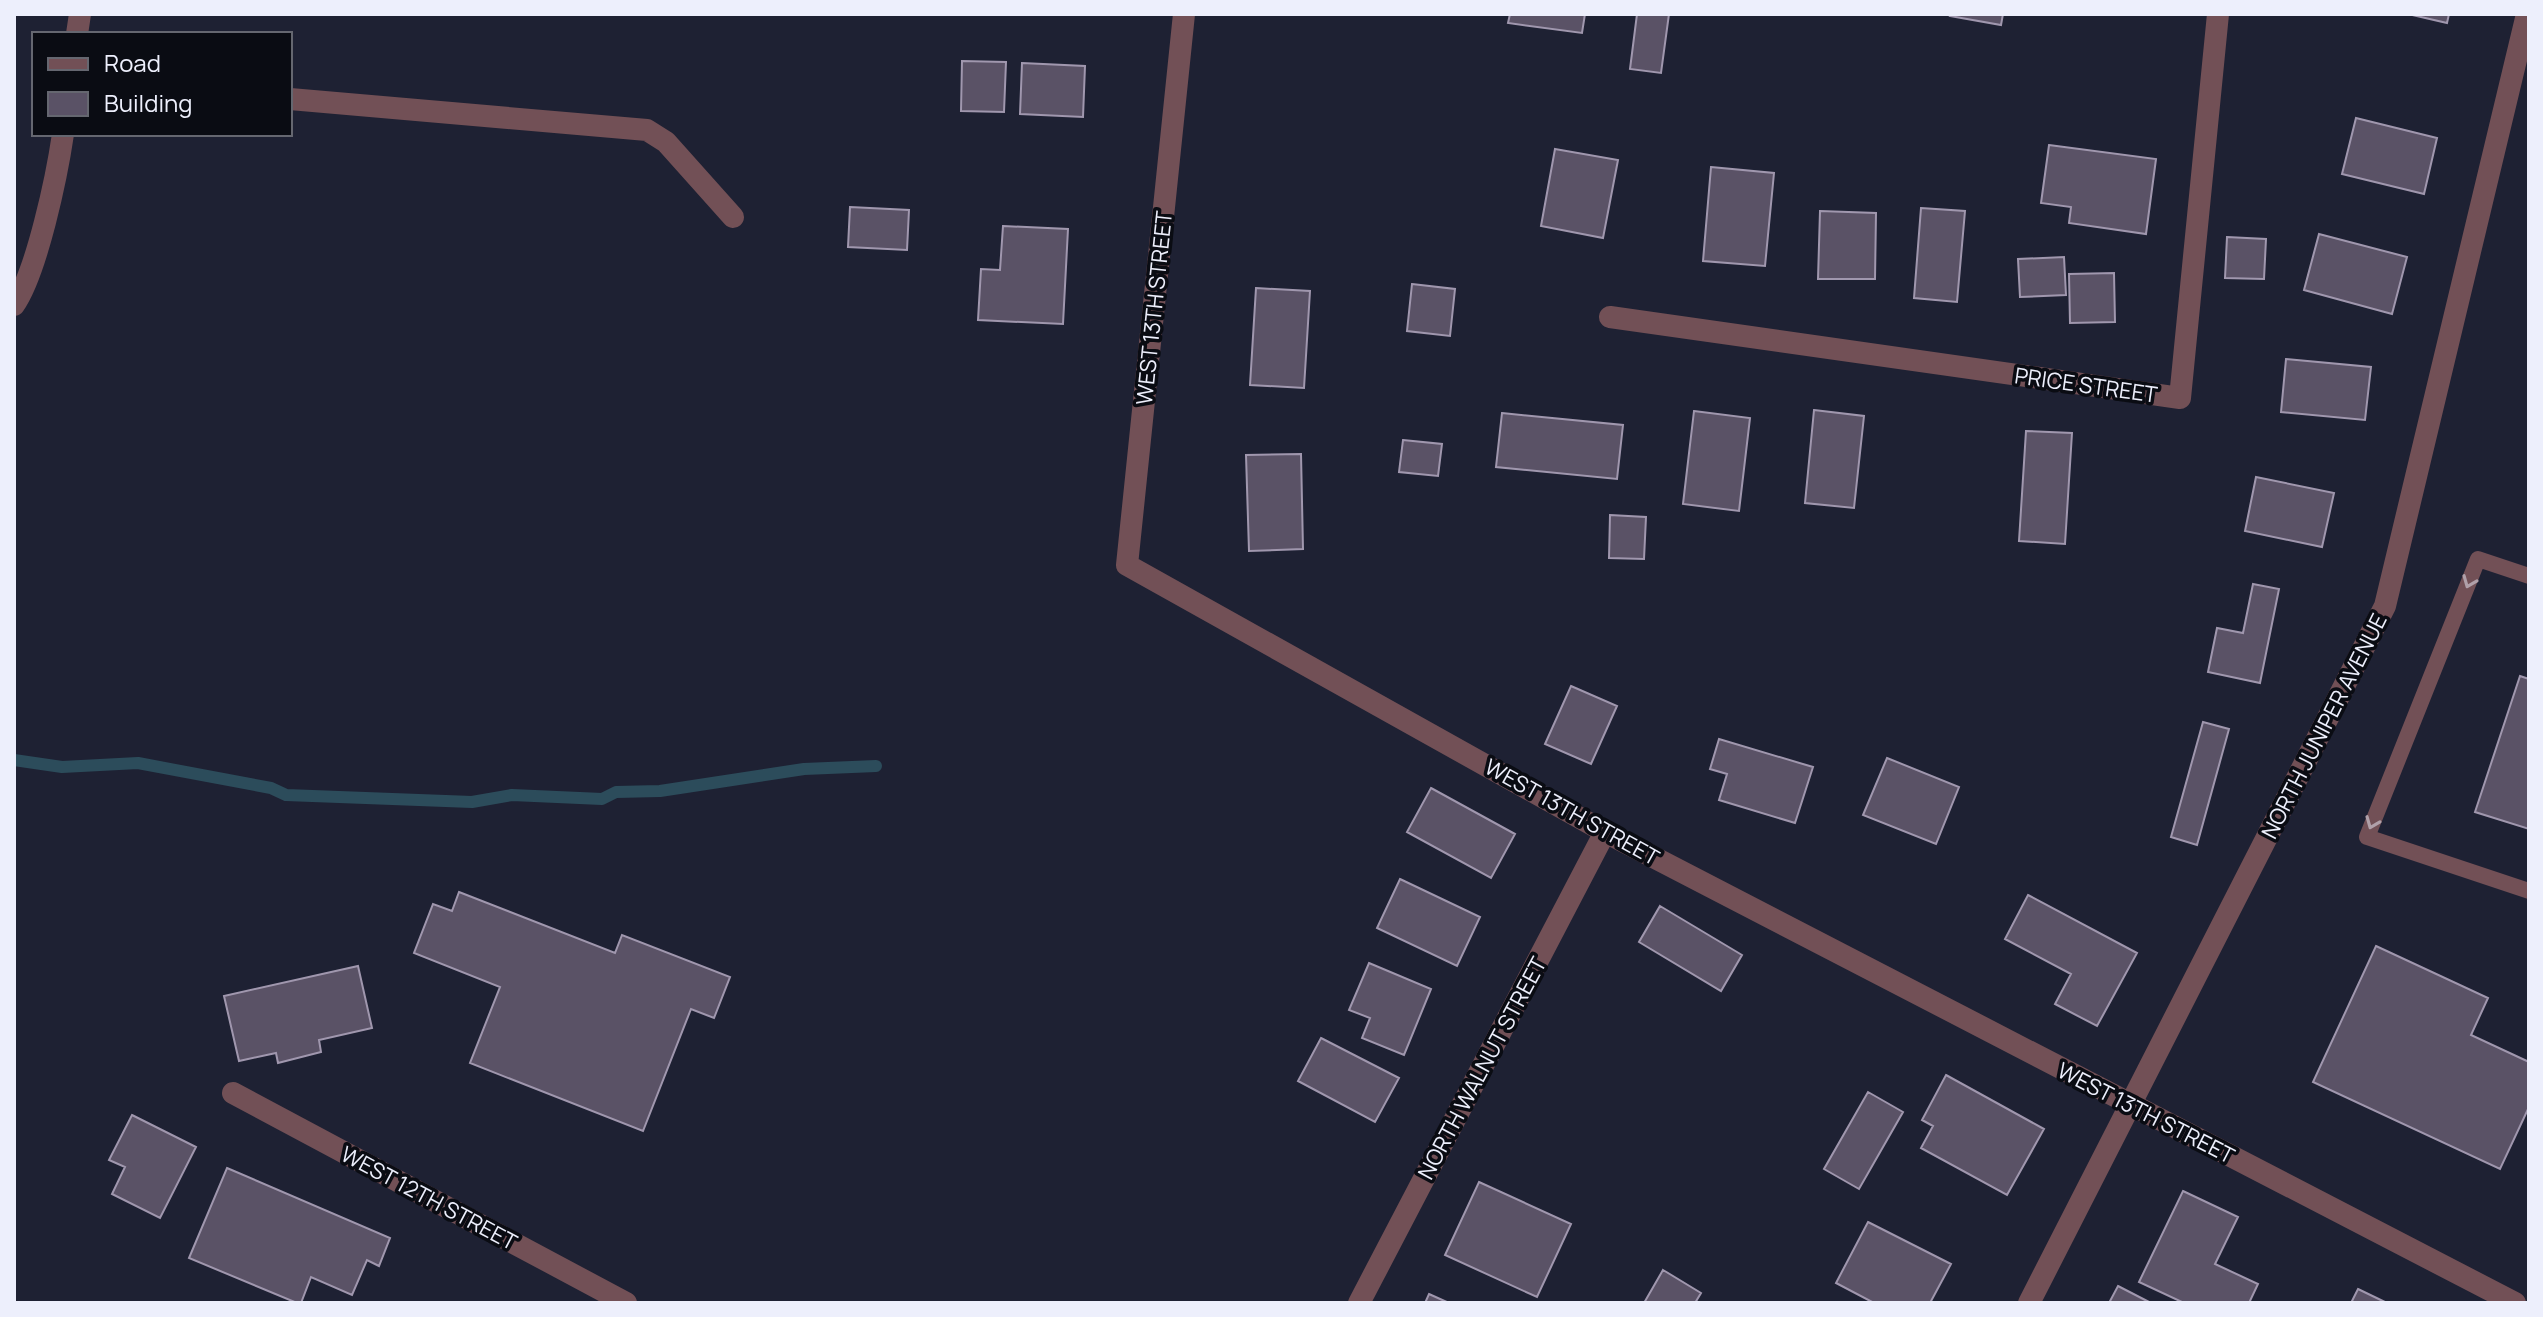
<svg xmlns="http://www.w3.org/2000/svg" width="2543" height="1317" viewBox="0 0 2543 1317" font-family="Manrope,sans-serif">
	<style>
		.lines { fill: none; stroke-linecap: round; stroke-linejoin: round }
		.stream { stroke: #2c4c5b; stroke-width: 12 }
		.building { fill: #5a5266; stroke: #a097ae; stroke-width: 2 }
		.service { stroke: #725056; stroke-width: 16 }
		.minor { stroke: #725056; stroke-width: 22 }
		.oneway { stroke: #b0a0a9 }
		.labels { text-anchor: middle; stroke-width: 7; stroke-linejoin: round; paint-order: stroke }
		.street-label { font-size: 22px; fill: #edeffc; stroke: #0a0c13 }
	</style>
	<rect width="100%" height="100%" fill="#1e2133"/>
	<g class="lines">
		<path class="stream" d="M 14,760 L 62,767 L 138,763 L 271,788 L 286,795 L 472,802 L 512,795 L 602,799 L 616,792 L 660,791 L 804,769 L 876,766"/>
	</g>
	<path class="building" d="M 1510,14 L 1585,14 L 1582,33 L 1508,23 Z
		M 1637,14 L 1669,14 L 1661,73 L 1630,69 Z
		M 1951,14 L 2003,14 L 2001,25 L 1950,16 Z
		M 2408,14 L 2449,14 L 2447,23 Z
		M 962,61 L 1006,62 L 1004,112 L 961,111 Z
		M 1022,63 L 1085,66 L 1083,117 L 1020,114 Z
		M 2356,118 L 2437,138 L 2424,194 L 2342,174 Z
		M 2049,145 L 2156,159 L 2146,234 L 2069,223 L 2071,207 L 2041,203 Z
		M 1555,149 L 1618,160 L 1603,238 L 1541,226 Z
		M 1711,167 L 1774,173 L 1765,266 L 1703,261 Z
		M 850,207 L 909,210 L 907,250 L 848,247 Z
		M 1921,208 L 1965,211 L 1957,302 L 1914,298 Z
		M 1820,211 L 1876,213 L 1875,279 L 1818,279 Z
		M 1003,226 L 1068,229 L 1063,324 L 978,320 L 981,269 L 1000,270 Z
		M 2319,234 L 2407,257 L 2392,314 L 2304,290 Z
		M 2227,237 L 2266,239 L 2264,279 L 2225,278 Z
		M 2064,257 L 2066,295 L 2020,297 L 2018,259 Z
		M 2114,273 L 2115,322 L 2070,323 L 2069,274 Z
		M 1412,284 L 1455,289 L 1450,336 L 1407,331 Z
		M 1256,288 L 1310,291 L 1304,388 L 1250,385 Z
		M 2286,359 L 2371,367 L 2365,420 L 2281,412 Z
		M 1814,410 L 1864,416 L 1854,508 L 1805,503 Z
		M 1694,411 L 1750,418 L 1739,511 L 1683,504 Z
		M 1502,413 L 1623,425 L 1617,479 L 1496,467 Z
		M 2026,431 L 2072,433 L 2065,544 L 2019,541 Z
		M 1403,440 L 1442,444 L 1438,476 L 1399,472 Z
		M 1301,454 L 1303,549 L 1249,551 L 1246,455 Z
		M 2256,477 L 2334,493 L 2322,547 L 2245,531 Z
		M 1610,515 L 1646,517 L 1644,559 L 1609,558 Z
		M 2253,584 L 2279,589 L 2260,683 L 2208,672 L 2217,628 L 2243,633 Z
		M 2520,676 L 2529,679 L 2529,829 L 2475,812 Z
		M 1571,686 L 1617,706 L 1591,764 L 1545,744 Z
		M 2203,722 L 2229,729 L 2197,845 L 2171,837 Z
		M 1719,739 L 1813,767 L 1795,823 L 1719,800 L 1727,774 L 1710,769 Z
		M 1887,758 L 1959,787 L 1936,844 L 1863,815 Z
		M 1431,788 L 1515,834 L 1491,878 L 1407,832 Z
		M 1400,879 L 1480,917 L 1457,966 L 1377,928 Z
		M 459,892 L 615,953 L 622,935 L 730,977 L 714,1018 L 691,1009 L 643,1131 L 470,1063 L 500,987 L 414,953 L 433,904 L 452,911 Z
		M 2028,895 L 2137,953 L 2097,1026 L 2055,1004 L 2071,974 L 2005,939 Z
		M 1660,906 L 1742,955 L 1721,991 L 1639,942 Z
		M 2376,946 L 2488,998 L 2471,1035 L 2529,1062 L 2529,1107 L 2500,1169 L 2313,1082 Z
		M 1369,963 L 1431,989 L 1404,1055 L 1362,1038 L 1370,1018 L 1349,1010 Z
		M 358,966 L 372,1028 L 319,1040 L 321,1052 L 278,1063 L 276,1053 L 239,1061 L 224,996 Z
		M 1321,1038 L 1399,1078 L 1375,1122 L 1298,1081 Z
		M 1946,1075 L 2044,1129 L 2007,1195 L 1921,1148 L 1933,1126 L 1922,1120 Z
		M 1868,1092 L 1903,1112 L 1859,1189 L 1824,1169 Z
		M 132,1115 L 196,1147 L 160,1218 L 112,1194 L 125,1167 L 109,1160 Z
		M 227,1168 L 390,1238 L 379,1266 L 367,1260 L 352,1295 L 311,1277 L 301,1303 L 297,1303 L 189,1258 Z
		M 1479,1182 L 1571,1224 L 1537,1297 L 1445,1255 Z
		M 2183,1191 L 2238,1217 L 2215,1264 L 2258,1284 L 2249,1303 L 2184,1303 L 2139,1282 Z
		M 1868,1222 L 1951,1264 L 1930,1303 L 1874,1303 L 1836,1283 Z
		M 1663,1270 L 1701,1293 L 1695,1303 L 1644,1303 Z
		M 2118,1286 L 2151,1303 L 2109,1303 Z
		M 2358,1289 L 2387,1303 L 2351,1303 Z
		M 1429,1294 L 1449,1303 L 1425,1303 Z"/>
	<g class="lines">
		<path class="service" d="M 2529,576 L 2478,559 L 2367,837 L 2529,891"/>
		<path class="minor" d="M 1184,14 L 1127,565 L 1605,832 L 2515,1303
			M 77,34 L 80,14
			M 290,99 L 647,130 L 666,142 L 733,217
			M 14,305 C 37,272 57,175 63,134
			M 1610,317 L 2180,398 L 2218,14
			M 233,1093 L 626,1303
			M 1359,1303 L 1605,832
			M 2029,1303 L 2385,606 L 2527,14"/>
	</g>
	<defs><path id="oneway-chevron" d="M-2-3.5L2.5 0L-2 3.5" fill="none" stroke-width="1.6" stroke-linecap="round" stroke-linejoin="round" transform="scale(2)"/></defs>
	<g class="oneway">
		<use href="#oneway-chevron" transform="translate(2469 582) rotate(112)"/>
		<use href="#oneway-chevron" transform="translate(2372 823) rotate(112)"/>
	</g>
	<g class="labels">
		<g class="street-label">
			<text transform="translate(1154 308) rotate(-84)" y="8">WEST 13TH STREET</text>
			<text transform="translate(2086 385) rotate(8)" y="8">PRICE STREET</text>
			<text transform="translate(2324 726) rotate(-63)" y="8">NORTH JUNIPER AVENUE</text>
			<text transform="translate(1572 812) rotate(29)" y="8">WEST 13TH STREET</text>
			<text transform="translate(1482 1068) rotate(-62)" y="8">NORTH WALNUT STREET</text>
			<text transform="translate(2146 1113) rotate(27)" y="8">WEST 13TH STREET</text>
			<text transform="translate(429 1198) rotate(28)" y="8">WEST 12TH STREET</text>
		</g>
	</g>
	<rect width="2543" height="1317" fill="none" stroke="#edeffc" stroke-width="32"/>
	<rect x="32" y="32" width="260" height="104" fill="#0a0c13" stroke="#656770" stroke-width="2"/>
	<rect x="48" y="58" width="40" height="12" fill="#725056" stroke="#656770" stroke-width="2"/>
	<text x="104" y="72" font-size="24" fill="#edeffc">Road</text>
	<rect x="48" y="92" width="40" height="24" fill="#5a5266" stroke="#656770" stroke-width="2"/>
	<text x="104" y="112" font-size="24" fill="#edeffc">Building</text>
</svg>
